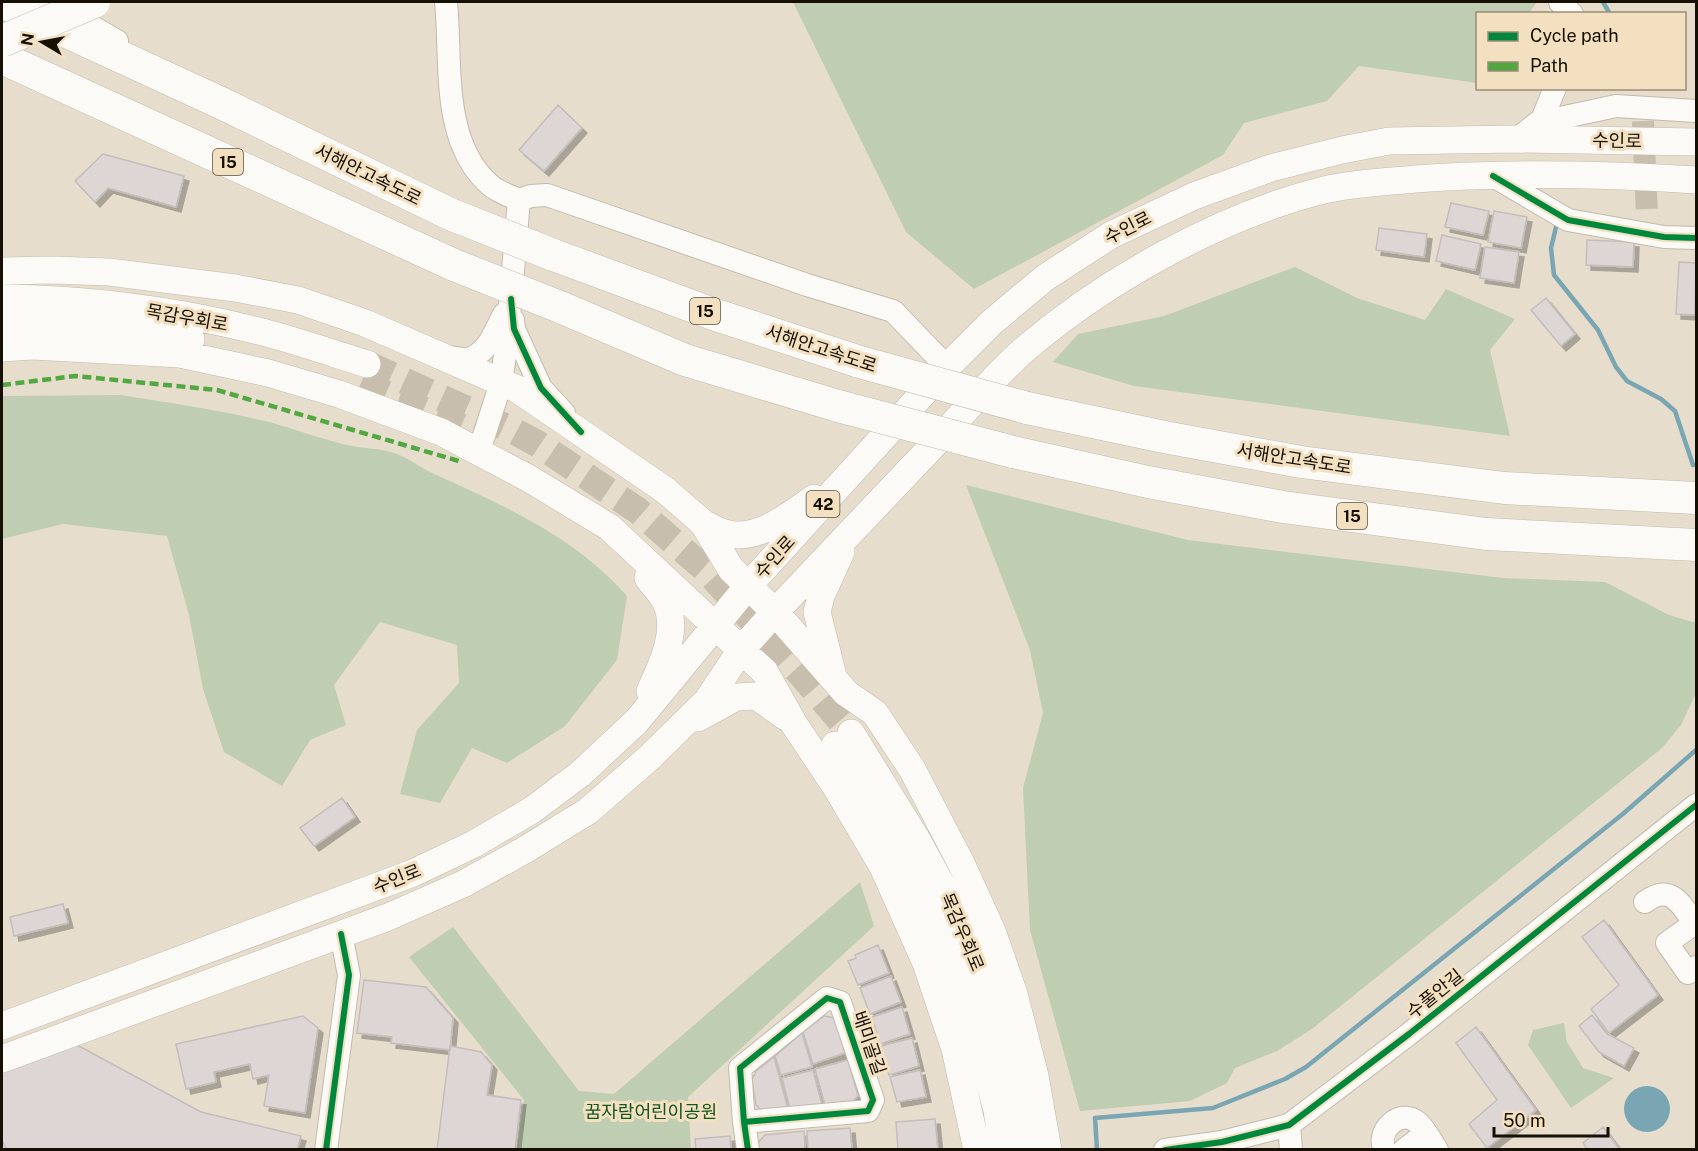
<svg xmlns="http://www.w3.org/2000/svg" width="1698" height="1151" viewBox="0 0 1698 1151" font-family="'Public Sans','Noto Sans KR',sans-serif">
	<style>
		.green { fill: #bfcdb3 }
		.water { fill: #7aa6b4 }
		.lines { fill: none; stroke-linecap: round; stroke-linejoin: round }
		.stream { stroke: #7aa6b4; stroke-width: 4.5 }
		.building { fill: #ddd6d5; stroke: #c4bdbc; stroke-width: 1.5; filter: url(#shadow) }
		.minor-tunnel { stroke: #c8beae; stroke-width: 22; stroke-dasharray: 22 11; stroke-linecap: butt }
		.major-tunnel { stroke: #c8beae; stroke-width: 27; stroke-dasharray: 27 14; stroke-linecap: butt }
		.minor-casing { stroke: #c2baad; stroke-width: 24 }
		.major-casing { stroke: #c2baad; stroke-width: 28 }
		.highway-casing { stroke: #c2baad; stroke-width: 33 }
		.minor { stroke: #fbfaf7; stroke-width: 22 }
		.major { stroke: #fbfaf7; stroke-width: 27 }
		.highway { stroke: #fbfaf7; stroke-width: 32 }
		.highway-bridge-casing { stroke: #c2baad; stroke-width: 33; stroke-linecap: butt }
		.highway-bridge { stroke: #fbfaf7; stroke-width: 32 }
		.quiet { stroke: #51a840; stroke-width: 4.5; stroke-dasharray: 9 4.5; stroke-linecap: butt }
		.cycleway-casing { stroke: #f3e0c0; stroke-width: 10 }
		.cycleway { stroke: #00873e; stroke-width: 6 }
		.labels { text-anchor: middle; stroke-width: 6; stroke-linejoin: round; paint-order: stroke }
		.shield { fill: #f3e0c0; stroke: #584e3c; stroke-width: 1.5 }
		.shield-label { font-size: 16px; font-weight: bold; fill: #150f04 }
		.street-label { font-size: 18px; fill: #150f04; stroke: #f3e0c0 }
		.park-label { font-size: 18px; fill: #13561f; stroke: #f3e0c0 }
	</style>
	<defs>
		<filter id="shadow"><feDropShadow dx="5" dy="5" stdDeviation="0" flood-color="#0004"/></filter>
	</defs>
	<rect width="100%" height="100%" fill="#e7ddcc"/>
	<path class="green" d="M 793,2 L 1537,2 L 1529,13 L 1478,14 L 1477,83 L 1359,66 L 1327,101 L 1244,123 L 1223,155 L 974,289 L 906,232 Z
		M 1295,267 L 1357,298 L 1425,320 L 1446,289 L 1515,319 L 1490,350 L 1510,436 L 1134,386 L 1053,362 L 1078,334 L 1164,316 Z
		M 121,395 C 170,403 220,410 269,422 C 295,429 321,439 347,445 C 363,449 382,448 397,454 C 412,460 425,471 441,477 C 509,508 577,539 627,596 L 617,660 L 565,726 L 507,763 L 472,748 L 440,803 L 400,794 L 417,730 L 459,683 L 457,645 L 380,622 L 334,685 L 346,725 L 310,740 L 282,786 L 224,752 L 203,689 L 189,615 L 167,536 L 63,524 L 2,539 L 2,396 Z
		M 966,485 L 1188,540 L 1503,578 L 1605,582 L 1669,615 L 1696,623 L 1696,693 L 1681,725 L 1662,748 L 1312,1029 L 1277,1051 L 1235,1068 L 1227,1083 L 1190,1101 L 1080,1111 L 1030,930 L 1023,788 L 1043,713 L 1030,650 Z
		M 860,882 L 874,926 L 688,1097 L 691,1149 L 517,1149 L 524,1100 L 409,957 L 453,927 L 579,1091 L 614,1094 Z
		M 1564,1023 L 1567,1042 L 1583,1068 L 1614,1078 L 1571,1108 L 1528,1045 L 1533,1030 Z"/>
	<path class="water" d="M1624 1109a23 23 0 1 1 46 0a23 23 0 1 1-46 0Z"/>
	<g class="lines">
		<path class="stream" d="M 1603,2 L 1610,14
			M 1557,223 L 1551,248 L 1554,275 L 1598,330 L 1616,367 L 1627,381 L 1661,399 L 1675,411 L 1693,465
			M 1097,1150 L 1095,1118 L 1213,1108 L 1285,1079 L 1306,1067 L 1624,813 L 1696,750"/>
	</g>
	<path class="building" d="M 558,105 L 582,128 L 544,171 L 519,150 Z
		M 103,154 L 184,176 L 176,207 L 108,188 L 95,202 L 75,181 Z
		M 1451,203 L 1489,211 L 1483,235 L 1445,227 Z
		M 1494,211 L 1527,217 L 1521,248 L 1488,242 Z
		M 1379,228 L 1427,234 L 1424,257 L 1376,250 Z
		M 1442,235 L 1481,244 L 1475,270 L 1436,261 Z
		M 1587,240 L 1634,242 L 1633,267 L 1586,265 Z
		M 1485,247 L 1519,252 L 1514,283 L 1480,278 Z
		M 1679,262 L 1696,263 L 1695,315 L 1676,314 Z
		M 1546,298 L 1575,334 L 1561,346 L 1531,310 Z
		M 342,798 L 355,817 L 314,846 L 300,828 Z
		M 63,904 L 68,923 L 14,936 L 10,917 Z
		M 1604,920 L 1658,995 L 1609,1033 L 1591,1009 L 1619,985 L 1582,937 Z
		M 878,945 L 889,973 L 858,985 L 848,961 L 856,958 L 855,955 Z
		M 891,976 L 901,1002 L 870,1014 L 860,988 Z
		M 364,980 L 426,987 L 453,1018 L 450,1050 L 391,1043 L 392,1037 L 357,1033 Z
		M 902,1007 L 910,1034 L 880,1044 L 872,1017 Z
		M 1592,1015 L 1607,1034 L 1634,1048 L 1624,1066 L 1599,1052 L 1579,1026 Z
		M 303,1016 L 318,1028 L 305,1113 L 264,1106 L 269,1075 L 253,1079 L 250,1064 L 214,1072 L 216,1082 L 186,1089 L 176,1044 Z
		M 824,1016 L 835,1018 L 845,1053 L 813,1064 L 803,1032 Z
		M 1476,1027 L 1536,1110 L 1487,1148 L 1469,1124 L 1497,1100 L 1456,1043 Z
		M 802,1033 L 812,1067 L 781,1075 L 775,1056 Z
		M 912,1038 L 919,1066 L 889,1075 L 881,1046 Z
		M 77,1045 L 201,1112 L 301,1136 L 297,1150 L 7,1150 L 2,1140 L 2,1072 Z
		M 450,1046 L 481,1052 L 492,1065 L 487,1095 L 521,1100 L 515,1150 L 437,1150 Z
		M 774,1057 L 788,1109 L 763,1112 L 756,1105 L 752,1080 L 756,1071 Z
		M 848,1060 L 858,1096 L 853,1101 L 825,1105 L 815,1069 Z
		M 813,1070 L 822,1105 L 790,1109 L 782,1078 Z
		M 920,1070 L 926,1097 L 897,1102 L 890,1077 Z
		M 935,1119 L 938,1150 L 898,1150 L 896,1122 Z
		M 1603,1127 L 1620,1150 L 1588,1150 L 1583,1143 Z
		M 850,1128 L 852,1150 L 808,1150 L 807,1131 Z
		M 804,1131 L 805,1150 L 758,1150 L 758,1143 L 765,1135 Z
		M 730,1136 L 731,1150 L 696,1150 L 695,1139 Z"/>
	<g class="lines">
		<path class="minor-tunnel" d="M 1643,121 L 1647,215"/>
		<path class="major-tunnel" d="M 367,364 L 512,430 L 538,444 L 637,510 L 706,570 L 798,671 L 851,733
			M 361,383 L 464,428"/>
		<defs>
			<path id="minor" d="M 50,2 L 117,41
				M 446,2 C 452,60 440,141 490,185 C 498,192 510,196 519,200 L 507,341 L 501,383 L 479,451
				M 1560,2 L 1572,14
				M 1541,122 L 1555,88
				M 1517,139 L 1537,123 L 1616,106 L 1696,111
				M 1493,176 L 1568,220 L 1664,237 L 1696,238
				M 519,200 L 531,196 L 547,195 L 807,285 L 893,311 L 947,367
				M 513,320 L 514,329 L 541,388 L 564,413
				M 443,356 C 450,357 461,360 468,359 C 489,353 495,330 504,314
				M 1645,902 C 1672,882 1682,906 1696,926
				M 1695,923 L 1667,943 L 1688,973 L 1696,967
				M 744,1122 L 868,1111 L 873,1100 L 840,1002 L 827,998 L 740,1068 L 744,1122 L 748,1150
				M 1289,1125 L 1291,1150
				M 326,1150 L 349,975 L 341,934
				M 1165,1150 L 1222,1142 L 1289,1125 L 1409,1034 L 1696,805
				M 1385,1150 C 1375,1131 1400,1108 1417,1122 C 1424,1127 1432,1142 1437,1150
				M 1404,1150 L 1425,1134"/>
			<path id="major" d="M 2,271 L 53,270 L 109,272 L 235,288 L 298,300 L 365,323 L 517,389 L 665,490 L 703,523 L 731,569 L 775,612 L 846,693 L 875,713 L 912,769 L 962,865 L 992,931 L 1014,994 L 1035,1076 L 1048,1150
				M 2,298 C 91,299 183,311 270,334 C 303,343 335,354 367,364
				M 2,322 L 89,324 L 191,339
				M 2,348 L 33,346 L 180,354 L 268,373 L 339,394 L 441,432 L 528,478 L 609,527 L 765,672 L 794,724 L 836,787 L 883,867 L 926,963 L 955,1049 L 977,1150
				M 703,523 C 710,527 717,531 725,533 C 756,543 790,515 814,498
				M 648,578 C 653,585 661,593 665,601 C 680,628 662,665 650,691
				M 832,672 L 817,612 L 821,596 L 841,552
				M 698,718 L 736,697 L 756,696 L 786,717
				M 851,733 L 916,838 L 954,908 L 997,1015 L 1026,1150
				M 835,745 L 898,844 L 951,956 L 971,1012 L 997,1110 L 1003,1150
				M 2,1026 L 413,873 L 474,844 L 532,810 L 580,774 L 636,722 L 748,586 L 947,367 L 992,322 L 1046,277 L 1111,235 L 1194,196 L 1271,168 L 1342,150 L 1389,141 L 1517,139 L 1696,142
				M 2,1059 L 388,917 L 463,884 L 523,851 L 588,811 L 650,757 L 707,701 L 741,650 L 775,612 C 831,553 887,494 943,435 C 969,407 996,374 1025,349 C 1106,280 1220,216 1324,190 C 1354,183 1385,182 1415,179 C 1508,172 1603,174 1696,180"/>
			<path id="highway" d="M 2,2 L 221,103 L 450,214
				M 2,58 L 454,265
				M 551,254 L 713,314 L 860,362
				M 560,307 L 685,360 L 838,406
				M 1027,408 L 1164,437 L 1301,462 L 1504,488 L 1696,498
				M 1013,452 L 1148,482 L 1283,507 L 1486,534 L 1696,545"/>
		</defs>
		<use href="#minor" class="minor-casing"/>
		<use href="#major" class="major-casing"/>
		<use href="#highway" class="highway-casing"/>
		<use href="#minor" class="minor"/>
		<use href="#major" class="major"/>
		<use href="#highway" class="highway"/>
		<defs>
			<path id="highway-bridge" d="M 2,41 L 94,2
				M 450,214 L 551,254
				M 454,265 L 560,307
				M 860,362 L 1027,408
				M 838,406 L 1013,452"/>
		</defs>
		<use href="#highway-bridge" class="highway-bridge-casing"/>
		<use href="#highway-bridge" class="highway-bridge"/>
		<path class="quiet" d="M 2,385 L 75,376 L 217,390 L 462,462"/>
		<defs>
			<path id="cycleway" d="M 1493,176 L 1568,220 L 1664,237 L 1696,238
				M 511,299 L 514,329 L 541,388 L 581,432
				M 744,1122 L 868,1111 L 873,1100 L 840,1002 L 827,998 L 740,1068 L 744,1122 L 748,1150
				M 326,1150 L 349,975 L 341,934
				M 1165,1150 L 1222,1142 L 1289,1125 L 1409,1034 L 1696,805"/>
		</defs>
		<use href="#cycleway" class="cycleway-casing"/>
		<use href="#cycleway" class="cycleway"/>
	</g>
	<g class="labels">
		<g class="shield">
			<rect x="213" y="149" width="30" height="26" rx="4.5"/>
			<rect x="690" y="298" width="30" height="26" rx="4.5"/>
			<rect x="806.5" y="491" width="33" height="26" rx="4.5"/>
			<rect x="1337" y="503" width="30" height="26" rx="4.5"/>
		</g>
		<g class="shield-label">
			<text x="228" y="168">15</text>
			<text x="705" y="317">15</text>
			<text x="823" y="510">42</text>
			<text x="1352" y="522">15</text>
		</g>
		<g class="street-label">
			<text transform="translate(1617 141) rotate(1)" y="6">수인로</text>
			<text transform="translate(368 175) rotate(26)" y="6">서해안고속도로</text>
			<text transform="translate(1128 228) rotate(-27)" y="6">수인로</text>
			<text transform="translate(187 318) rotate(10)" y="6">목감우회로</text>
			<text transform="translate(821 349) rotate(18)" y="6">서해안고속도로</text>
			<text transform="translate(1294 459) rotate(9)" y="6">서해안고속도로</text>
			<text transform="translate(775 557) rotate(-48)" y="6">수인로</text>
			<text transform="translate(397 879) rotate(-22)" y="6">수인로</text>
			<text transform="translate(962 932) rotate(67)" y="6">목감우회로</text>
			<text transform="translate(1435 994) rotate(-39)" y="6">수풀안길</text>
			<text transform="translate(869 1043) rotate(71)" y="6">배미골길</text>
		</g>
		<g class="park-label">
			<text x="651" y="1118">꿈자람어린이공원</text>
		</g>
	</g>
	<rect width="1698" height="1151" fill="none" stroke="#150f04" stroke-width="6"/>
	<rect x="1476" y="12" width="210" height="78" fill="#f3e0c0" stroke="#9a8c75" stroke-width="1.5"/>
	<rect x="1488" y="32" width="30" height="9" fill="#00873e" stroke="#9a8c75" stroke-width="1.5"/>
	<text x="1530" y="42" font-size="18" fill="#150f04">Cycle path</text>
	<rect x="1488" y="62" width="30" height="9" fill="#51a840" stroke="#9a8c75" stroke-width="1.5"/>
	<text x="1530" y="72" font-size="18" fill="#150f04">Path</text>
	<g transform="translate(42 42) rotate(280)" stroke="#f3e0c0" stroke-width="4.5" paint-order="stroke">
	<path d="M0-4.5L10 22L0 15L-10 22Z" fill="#150f04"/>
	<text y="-9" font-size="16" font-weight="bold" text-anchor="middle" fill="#150f04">N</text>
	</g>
	<path d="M1494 1127v9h114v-9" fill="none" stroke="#150f04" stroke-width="3"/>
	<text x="1503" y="1127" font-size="18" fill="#150f04" stroke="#f3e0c0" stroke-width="4.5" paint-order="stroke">50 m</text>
</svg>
